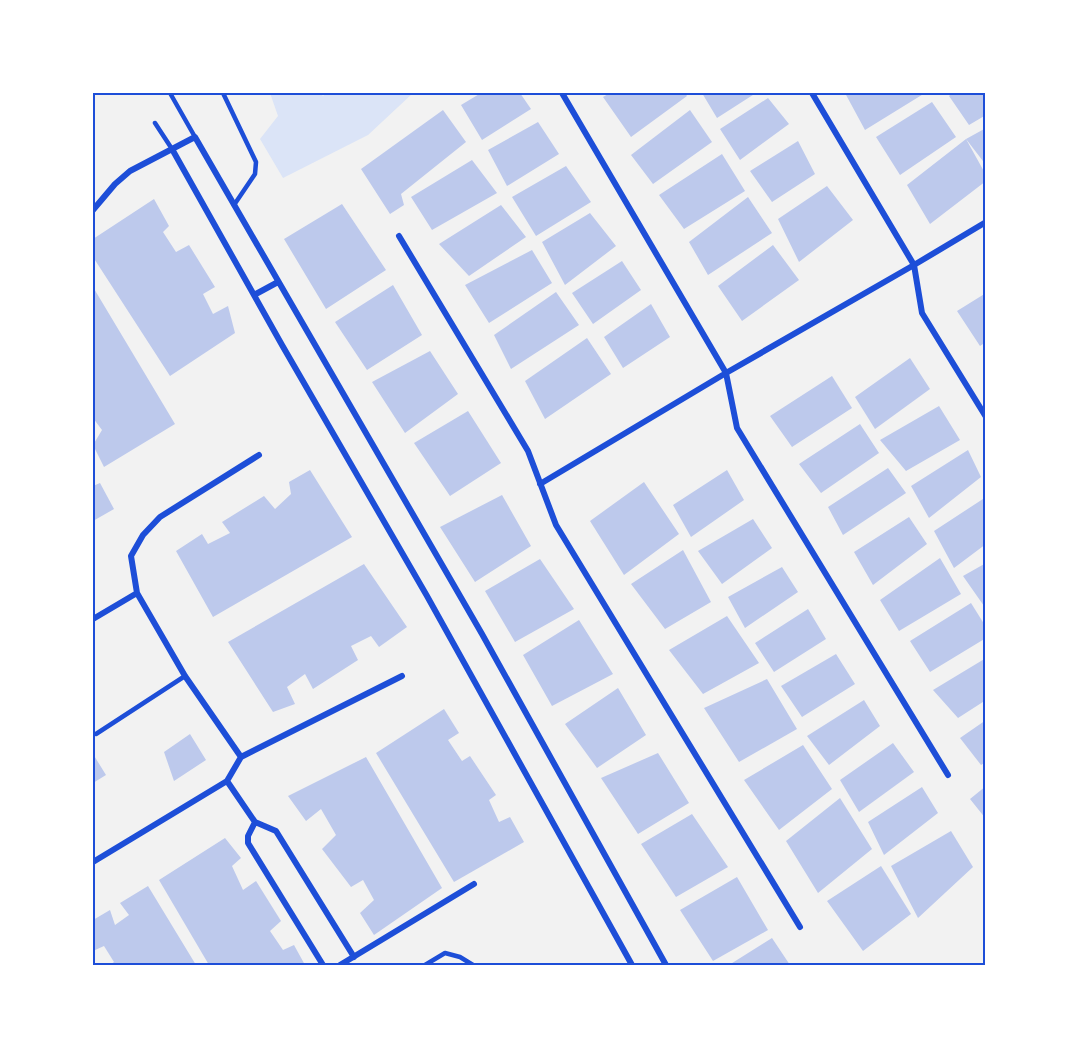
<svg xmlns="http://www.w3.org/2000/svg" width="1079" height="1058" viewBox="0 0 1079 1058" font-family="'PT Sans Narrow',sans-serif">
	<style>
		.green { fill: #dbe4f7 }
		.building { fill: #bdc9ec }
		.lines { fill: none; stroke-linecap: round; stroke-linejoin: round }
		.service { stroke: #1d4ed8; stroke-width: 4.5 }
		.minor { stroke: #1d4ed8; stroke-width: 6 }
		.neatline { fill: none; stroke: #1d4ed8; stroke-width: 2 }
	</style>
	<rect width="100%" height="100%" fill="#f2f2f2"/>
	<path class="green" d="M 270,93 L 320,93 L 323,96 L 327,93 L 413,93 L 368,135 L 283,178 L 260,139 L 278,116 Z"/>
	<path class="building" d="M 481,93 L 520,93 L 531,109 L 482,140 L 461,105 Z
		M 610,93 L 685,93 L 687,96 L 631,137 L 603,97 Z
		M 702,93 L 756,93 L 717,118 Z
		M 845,93 L 925,93 L 865,130 Z
		M 952,93 L 986,93 L 986,115 L 969,125 L 949,96 Z
		M 768,98 L 789,124 L 740,160 L 720,129 Z
		M 932,102 L 956,137 L 900,175 L 876,137 Z
		M 443,110 L 466,142 L 401,194 L 404,205 L 390,214 L 361,169 Z
		M 690,110 L 712,142 L 653,184 L 631,155 Z
		M 538,122 L 559,154 L 507,186 L 488,150 Z
		M 986,128 L 986,165 L 966,139 Z
		M 966,139 L 986,175 L 986,181 L 930,224 L 907,185 Z
		M 798,141 L 815,174 L 772,202 L 750,171 Z
		M 722,154 L 745,191 L 684,229 L 659,195 Z
		M 472,160 L 497,193 L 432,230 L 411,197 Z
		M 566,166 L 591,202 L 536,236 L 512,197 Z
		M 827,186 L 853,220 L 799,262 L 778,219 Z
		M 748,197 L 772,233 L 708,275 L 689,242 Z
		M 154,199 L 169,226 L 163,232 L 176,252 L 189,245 L 215,287 L 203,294 L 213,314 L 228,306 L 235,333 L 170,376 L 93,257 L 93,239 Z
		M 342,204 L 386,270 L 326,309 L 284,239 Z
		M 501,205 L 526,237 L 469,276 L 439,244 Z
		M 590,213 L 616,246 L 565,285 L 542,242 Z
		M 773,245 L 799,280 L 742,321 L 718,286 Z
		M 532,250 L 552,283 L 489,323 L 465,285 Z
		M 622,261 L 641,290 L 593,324 L 572,293 Z
		M 393,285 L 422,335 L 367,370 L 335,322 Z
		M 93,287 L 175,424 L 104,467 L 93,445 L 102,430 L 93,418 Z
		M 556,292 L 579,325 L 511,369 L 494,335 Z
		M 986,293 L 986,342 L 980,346 L 957,311 Z
		M 651,304 L 670,337 L 623,368 L 604,337 Z
		M 587,338 L 611,374 L 545,419 L 525,381 Z
		M 430,351 L 458,394 L 405,433 L 372,382 Z
		M 910,358 L 930,389 L 875,429 L 855,397 Z
		M 832,376 L 852,408 L 792,447 L 770,416 Z
		M 939,406 L 960,440 L 906,471 L 880,440 Z
		M 468,411 L 501,463 L 450,496 L 414,443 Z
		M 860,424 L 879,453 L 821,493 L 799,464 Z
		M 968,450 L 981,477 L 929,518 L 911,486 Z
		M 888,468 L 906,493 L 843,535 L 828,507 Z
		M 310,470 L 352,537 L 213,617 L 176,551 L 202,534 L 208,544 L 230,533 L 222,522 L 264,496 L 275,509 L 291,494 L 289,482 Z
		M 727,470 L 744,500 L 691,537 L 673,505 Z
		M 644,482 L 679,534 L 624,575 L 590,521 Z
		M 100,483 L 114,509 L 93,521 L 93,486 Z
		M 502,495 L 531,546 L 475,582 L 440,527 Z
		M 986,497 L 986,544 L 954,568 L 934,531 Z
		M 909,517 L 927,544 L 873,585 L 854,552 Z
		M 753,519 L 772,548 L 722,584 L 698,551 Z
		M 683,550 L 711,602 L 665,629 L 631,584 Z
		M 940,558 L 961,594 L 899,631 L 880,600 Z
		M 540,559 L 574,609 L 515,642 L 485,591 Z
		M 986,563 L 986,605 L 984,606 L 963,576 Z
		M 364,564 L 407,627 L 379,647 L 371,636 L 351,646 L 358,660 L 313,689 L 305,674 L 287,687 L 295,704 L 273,712 L 228,642 Z
		M 782,567 L 798,592 L 745,628 L 728,597 Z
		M 971,603 L 986,627 L 986,638 L 930,672 L 910,641 Z
		M 808,609 L 826,639 L 774,672 L 755,643 Z
		M 727,616 L 759,663 L 703,694 L 669,650 Z
		M 579,620 L 613,674 L 552,706 L 523,655 Z
		M 836,654 L 855,684 L 802,717 L 781,686 Z
		M 986,658 L 986,700 L 958,718 L 933,690 Z
		M 767,679 L 797,729 L 739,762 L 704,708 Z
		M 618,688 L 646,735 L 597,768 L 565,724 Z
		M 864,700 L 880,726 L 829,765 L 807,736 Z
		M 444,709 L 459,733 L 448,740 L 462,761 L 470,756 L 496,795 L 489,800 L 499,822 L 510,817 L 524,842 L 454,882 L 376,753 Z
		M 986,720 L 986,762 L 981,765 L 960,738 Z
		M 190,734 L 206,760 L 174,781 L 164,752 Z
		M 893,743 L 914,772 L 859,812 L 840,780 Z
		M 803,745 L 832,789 L 779,830 L 744,780 Z
		M 658,753 L 689,803 L 638,834 L 601,778 Z
		M 93,754 L 106,775 L 93,783 Z
		M 366,757 L 442,888 L 374,935 L 360,913 L 374,900 L 363,880 L 351,887 L 322,849 L 336,835 L 321,809 L 306,821 L 288,796 Z
		M 986,786 L 986,819 L 970,799 Z
		M 922,787 L 938,813 L 884,855 L 868,822 Z
		M 840,798 L 872,849 L 818,893 L 786,841 Z
		M 692,814 L 728,867 L 676,897 L 641,844 Z
		M 951,831 L 973,867 L 918,918 L 891,866 Z
		M 225,838 L 241,858 L 232,866 L 243,890 L 256,881 L 281,921 L 270,931 L 283,950 L 294,945 L 305,965 L 209,965 L 159,880 Z
		M 881,866 L 911,914 L 863,951 L 827,901 Z
		M 737,877 L 768,930 L 713,961 L 680,910 Z
		M 148,886 L 196,965 L 110,965 L 114,962 L 104,946 L 93,951 L 93,920 L 110,910 L 115,925 L 129,915 L 120,903 Z
		M 772,938 L 790,965 L 729,965 Z"/>
	<g class="lines">
		<path class="service" d="M 170,93 L 195,137
			M 223,93 L 256,162 L 255,174 L 234,205
			M 155,123 L 172,149
			M 96,734 L 185,676
			M 425,965 L 445,953 L 460,957 L 473,965"/>
		<path class="minor" d="M 562,93 L 726,373 L 737,428 L 948,775
			M 812,93 L 914,265 L 922,313 L 986,417
			M 172,149 L 282,345 L 427,596 L 632,965
			M 93,210 L 115,184 L 130,171 L 195,137 L 482,634 L 666,965
			M 399,236 L 528,451 L 556,525 L 800,927
			M 254,295 L 278,282
			M 540,484 L 726,373 L 914,265 L 986,222
			M 137,593 L 185,676 L 241,757
			M 93,619 L 137,593 L 131,556 L 143,535 L 160,517 L 259,455
			M 227,781 L 255,822 L 276,831 L 354,957
			M 255,822 L 248,836 L 248,843 L 323,965
			M 93,862 L 227,781 L 241,757 L 402,676
			M 340,965 L 474,884"/>
	</g>
	<rect width="1079" height="1058" fill="none" stroke="#ffffff" stroke-width="189"/>
	<rect x="94" y="94" width="890" height="870" class="neatline"/>
</svg>
